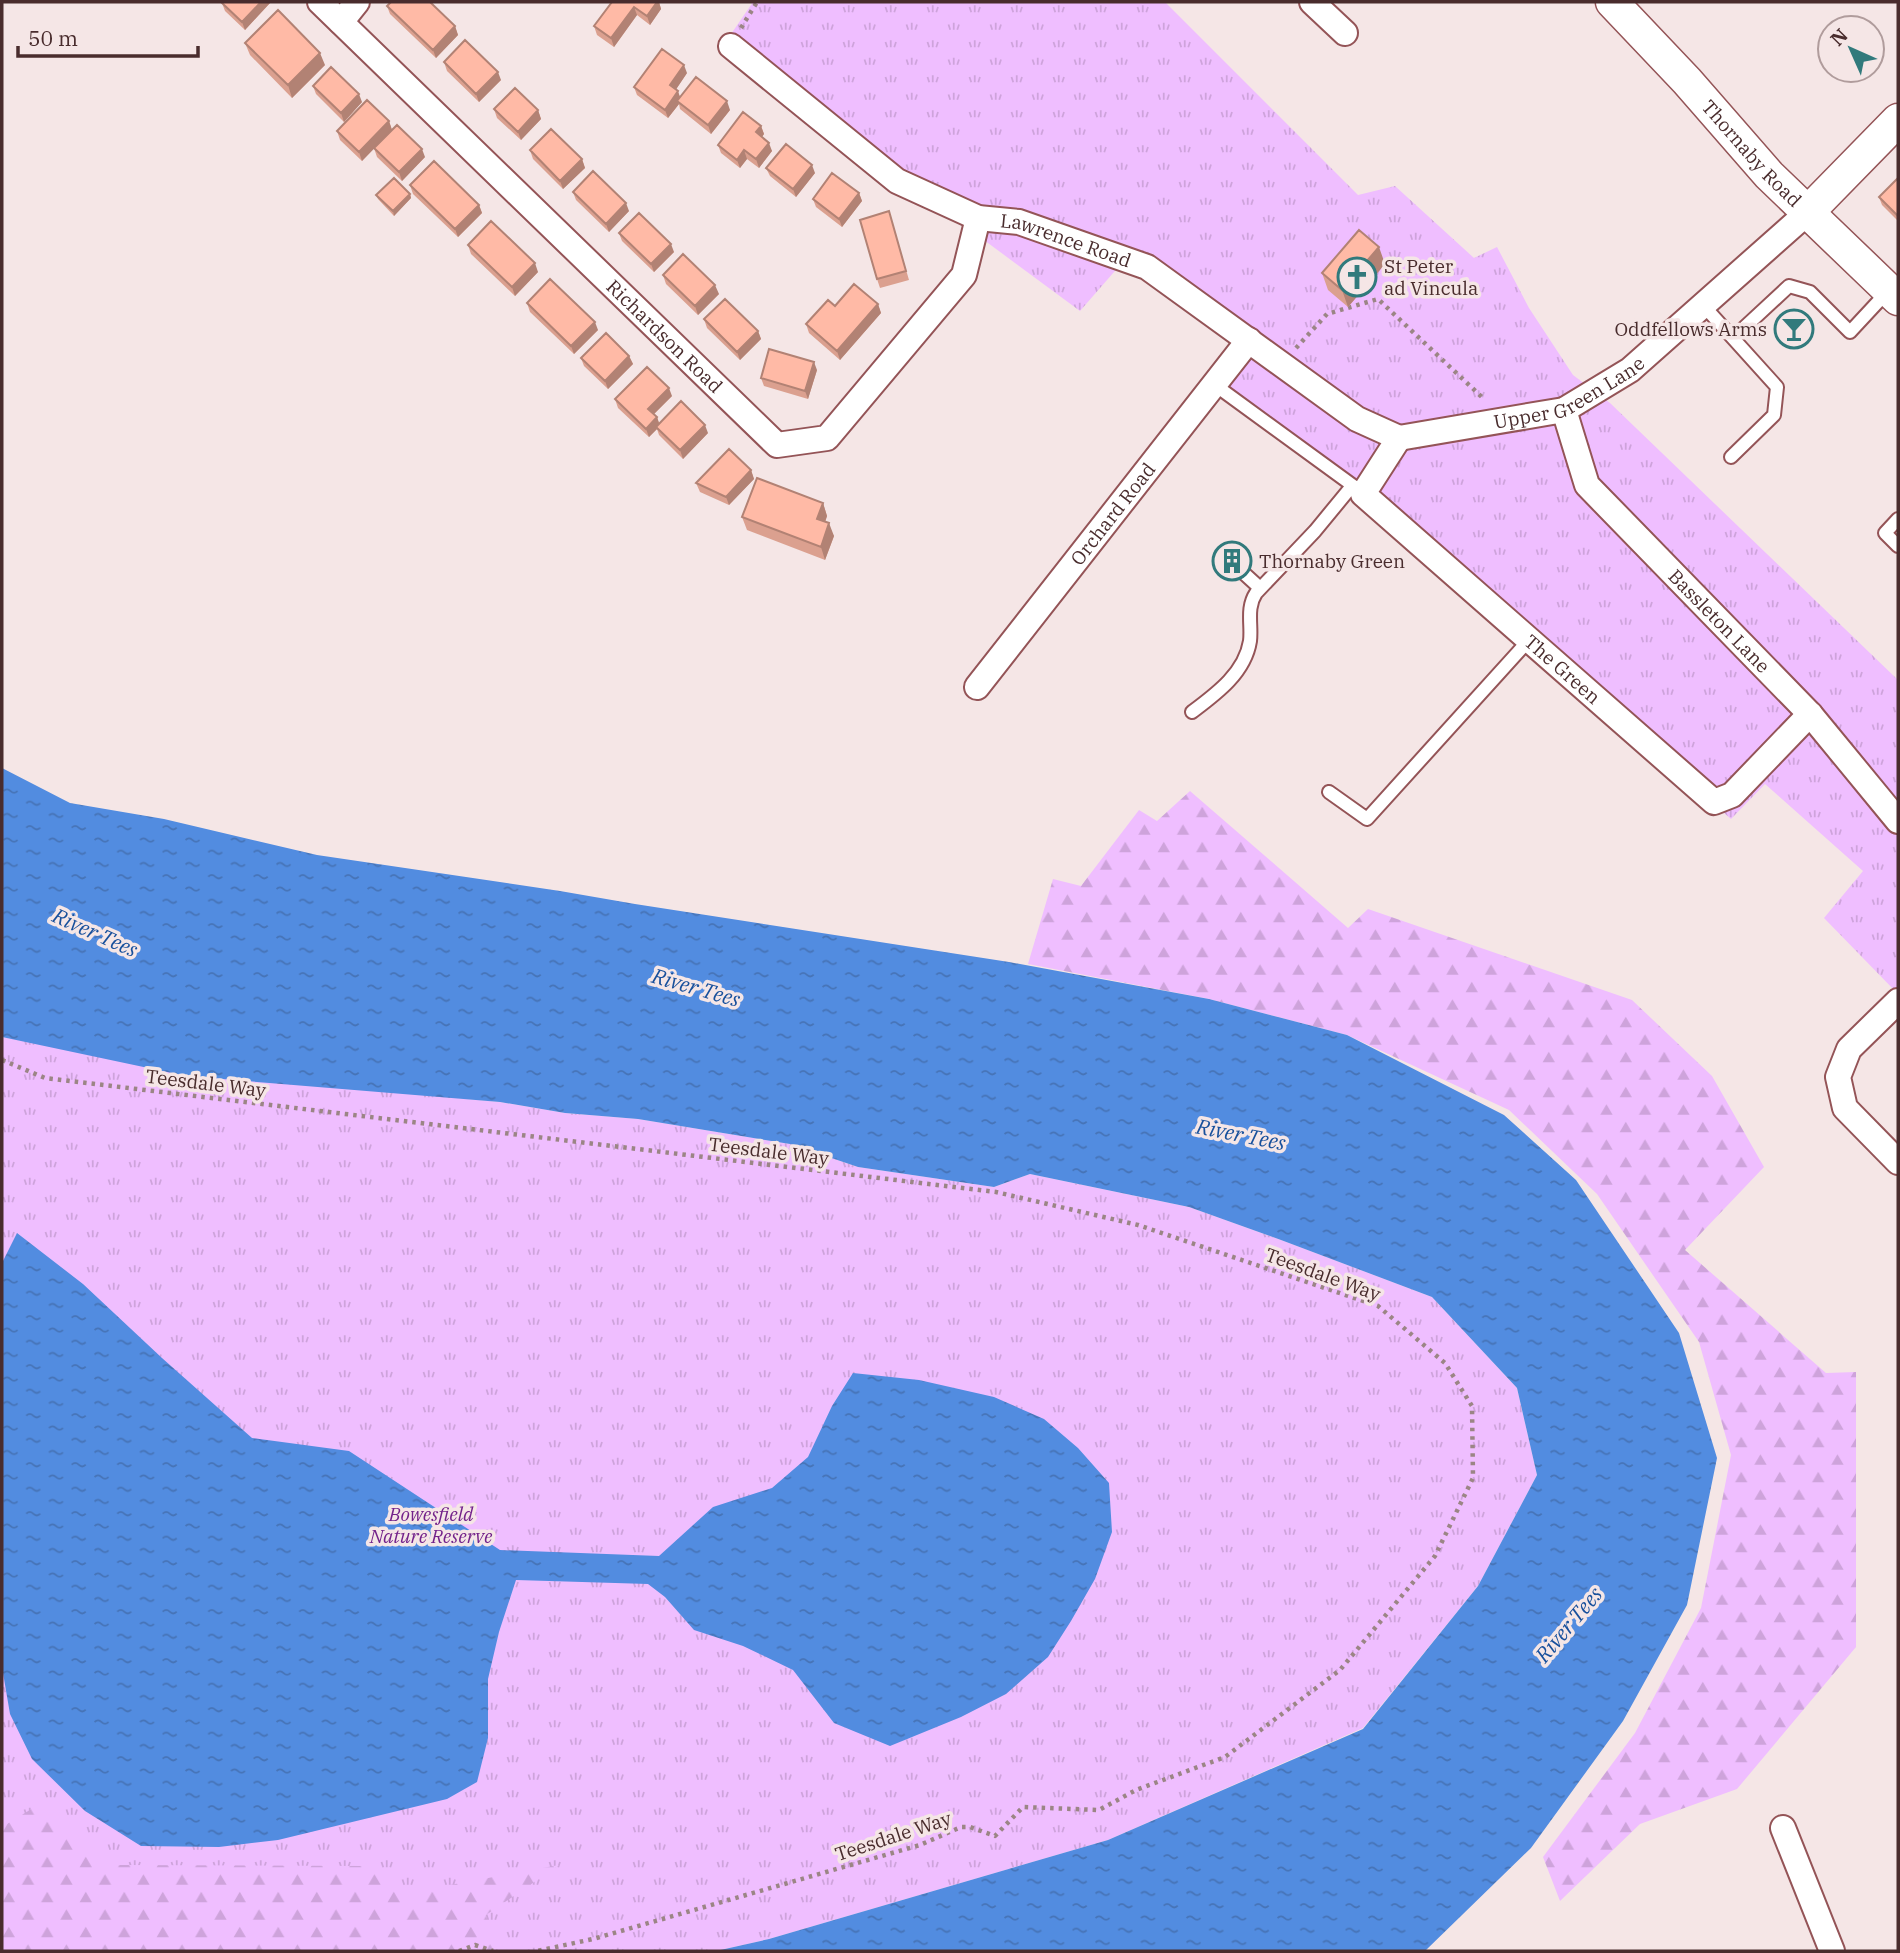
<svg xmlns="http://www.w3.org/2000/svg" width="1900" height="1953" viewBox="0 0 1900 1953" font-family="'IBM Plex Serif',serif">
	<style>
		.grass { fill: url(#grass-tufts) }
		.forest { fill: url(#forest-firs) }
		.water { fill: url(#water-ripples) }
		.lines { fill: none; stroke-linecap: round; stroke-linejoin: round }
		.service-casing { stroke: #945457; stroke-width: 16 }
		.minor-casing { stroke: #945457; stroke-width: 28 }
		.tertiary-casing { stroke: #945457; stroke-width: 35 }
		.path { stroke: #9b8585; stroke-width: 4.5; stroke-dasharray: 3.5 5; stroke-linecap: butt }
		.service { stroke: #fff; stroke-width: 12 }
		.minor { stroke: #fff; stroke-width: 24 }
		.tertiary { stroke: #fff; stroke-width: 32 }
		.wall { fill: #dba08f }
		.shaded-wall { fill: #b28274 }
		.building { fill: #ffbaa6; stroke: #b28274; stroke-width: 2 }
		.labels { text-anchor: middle; stroke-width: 7; stroke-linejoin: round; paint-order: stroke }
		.street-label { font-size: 19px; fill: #492c2d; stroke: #f5e6e6 }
		.poi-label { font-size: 19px; fill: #492c2d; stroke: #f5e6e6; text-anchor: start }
		.park-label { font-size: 19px; font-style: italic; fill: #73228a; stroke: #f5e6e6 }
		.water-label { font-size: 21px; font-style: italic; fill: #18509c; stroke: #f5e6e6 }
	</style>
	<defs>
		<pattern id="grass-tufts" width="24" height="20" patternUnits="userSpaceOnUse" patternTransform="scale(1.75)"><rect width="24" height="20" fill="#efbeff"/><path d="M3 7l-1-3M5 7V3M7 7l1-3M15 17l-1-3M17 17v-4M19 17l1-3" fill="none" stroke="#cea3db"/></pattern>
		<pattern id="forest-firs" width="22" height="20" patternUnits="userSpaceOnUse" patternTransform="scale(1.75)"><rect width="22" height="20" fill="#efbeff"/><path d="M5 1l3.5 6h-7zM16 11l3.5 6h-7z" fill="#cea3db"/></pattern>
		<pattern id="water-ripples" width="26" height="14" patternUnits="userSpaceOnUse" patternTransform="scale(1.75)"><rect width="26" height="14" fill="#528ce0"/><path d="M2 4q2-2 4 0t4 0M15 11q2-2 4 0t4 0" fill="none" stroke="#4673b6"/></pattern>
	</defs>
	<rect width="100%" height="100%" fill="#f5e6e6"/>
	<path class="grass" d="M 753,2 L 1165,2 L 1358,195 L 1395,186 L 1474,258 L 1497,247 L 1529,308 L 1573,375 L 1610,403 L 1898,680 L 1898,994 L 1824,918 L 1863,871 L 1765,784 L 1731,819 L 1361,498 L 1209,386 L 1241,344 L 1121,264 L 1080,311 L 900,178 L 729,37 Z
		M 2,1037 L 39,1044 L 425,1095 L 500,1102 L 565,1113 L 638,1119 L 790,1144 L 858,1167 L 994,1187 L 1030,1174 L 1189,1207 L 1281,1240 L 1432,1297 L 1517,1388 L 1537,1475 L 1478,1586 L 1363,1728 L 1108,1840 L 769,1939 L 716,1951 L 2,1951 Z"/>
	<path class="forest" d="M 1190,791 L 1348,928 L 1368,909 L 1632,1000 L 1712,1076 L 1764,1167 L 1685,1250 L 1826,1373 L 1856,1372 L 1856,1647 L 1737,1789 L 1640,1824 L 1560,1901 L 1543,1857 L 1635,1733 L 1701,1608 L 1731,1455 L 1699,1342 L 1597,1194 L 1509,1110 L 1347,1035 L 1209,999 L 1028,964 L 1053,879 L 1081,886 L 1139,810 L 1157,821 Z
		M 38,1805 L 118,1865 L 363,1866 L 406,1893 L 559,1865 L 486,1915 L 495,1951 L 2,1951 L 2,1827 Z"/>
	<path class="water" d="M 2,768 L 70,803 L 164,819 L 317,855 L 560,891 L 635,904 L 1009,962 L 1209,999 L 1347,1035 L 1504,1115 L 1576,1180 L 1679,1333 L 1717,1458 L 1687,1605 L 1623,1721 L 1531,1848 L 1425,1951 L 716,1951 L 769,1939 L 1108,1840 L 1363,1729 L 1478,1586 L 1537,1475 L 1517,1388 L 1432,1297 L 1281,1240 L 1189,1207 L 1030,1174 L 994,1187 L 858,1167 L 790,1144 L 638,1119 L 565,1113 L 500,1102 L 186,1076 L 2,1037 Z
		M 17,1233 L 83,1284 L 162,1358 L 252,1438 L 349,1451 L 500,1550 L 659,1556 L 713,1507 L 772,1488 L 808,1457 L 832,1406 L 853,1373 L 919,1380 L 994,1397 L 1044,1419 L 1078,1448 L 1109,1483 L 1112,1532 L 1095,1579 L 1071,1621 L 1048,1657 L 1006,1694 L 961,1717 L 890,1746 L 834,1723 L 793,1670 L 743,1646 L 694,1630 L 665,1597 L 648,1584 L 516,1580 L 499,1632 L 488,1679 L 488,1738 L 477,1782 L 447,1799 L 278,1840 L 219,1847 L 141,1846 L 85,1811 L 32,1759 L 10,1714 L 2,1667 L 2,1263 Z"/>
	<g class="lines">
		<defs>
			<path id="service" d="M 1703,305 L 1777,387 L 1774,415 L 1731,457
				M 1733,338 L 1789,286 L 1810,292 L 1850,332 L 1889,290
				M 1215,385 L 1359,490
				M 1898,519 L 1885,533 L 1898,546
				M 1237,567 L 1260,588
				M 1192,712 C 1216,694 1245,673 1250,641 C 1252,625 1246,608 1256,593 L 1315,531 L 1352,486
				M 1329,792 L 1367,819 L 1529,640"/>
			<g id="minor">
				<path id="s1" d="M 320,2 L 777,445 L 827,438 L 964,275 L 978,218"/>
				<path d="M 1312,2 L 1345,33"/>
				<path d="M 341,22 L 357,2"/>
				<path id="s2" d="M 731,46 L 897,181 L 978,218 L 1019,222 L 1147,267 L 1357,419 L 1399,438"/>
				<path id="s3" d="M 1564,410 L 1587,485 L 1810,714 L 1898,821"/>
				<path id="s4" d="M 1399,438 L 1363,494 L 1714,802 L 1732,795 L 1810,714"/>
				<path id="s5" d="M 1399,438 L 1564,410 L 1630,370 L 1807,213"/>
				<path id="s6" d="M 977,687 L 1249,340"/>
				<path d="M 1898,1001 L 1849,1049 L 1838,1077 L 1845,1108 L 1898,1162"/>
				<path d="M 1783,1828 L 1832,1951"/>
			</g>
			<g id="tertiary">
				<path id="s7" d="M 1612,2 L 1687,81 L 1769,175 L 1898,299"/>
				<path d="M 1807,213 L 1898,120"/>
			</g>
		</defs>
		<use href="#service" class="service-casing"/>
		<use href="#minor" class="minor-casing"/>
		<use href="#tertiary" class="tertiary-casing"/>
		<path class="path" d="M 741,28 L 757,2
			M 1296,348 L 1327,314 L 1378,299 L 1485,400
			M 2,1060 L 45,1078 L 996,1192 L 1138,1225 L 1378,1306 L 1445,1363 L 1472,1406 L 1473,1478 L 1435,1556 L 1340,1670 L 1225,1757 L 1136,1790 L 1099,1810 L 1023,1807 L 995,1836 L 970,1827 L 961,1827 L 920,1845 L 593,1939 L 537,1951
			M 459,1951 L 475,1945 L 493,1951"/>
		<use href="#service" class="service"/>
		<use href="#minor" class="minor"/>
		<use href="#tertiary" class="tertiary"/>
	</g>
	<path class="wall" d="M 223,2 L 270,2 L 270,3 L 245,30 L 225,11 L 222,3 Z
		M 612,2 L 659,2 L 661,9 L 650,25 L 637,15 L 614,47 L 597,35 L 594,26 Z
		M 387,6 L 455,26 L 458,35 L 436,58 L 390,14 Z
		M 245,43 L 325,65 L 292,98 L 250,55 Z
		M 444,62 L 501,80 L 479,102 L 447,71 Z
		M 687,73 L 676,89 L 680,97 L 730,110 L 711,134 L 680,109 L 679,104 L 668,118 L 637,95 L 634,87 Z
		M 313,86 L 362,102 L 344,122 L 316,94 Z
		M 494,109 L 538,110 L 541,119 L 521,140 L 497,118 Z
		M 389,121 L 392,130 L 362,161 L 340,140 L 337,131 Z
		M 761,126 L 764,134 L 762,137 L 772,151 L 759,168 L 747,159 L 740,168 L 721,153 L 718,145 Z
		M 374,148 L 425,157 L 402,181 L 377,157 Z
		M 530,150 L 582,159 L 585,168 L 563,189 L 533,159 Z
		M 766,168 L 815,173 L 796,197 L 770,176 Z
		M 1898,178 L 1898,221 L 1882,205 L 1879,197 Z
		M 410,185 L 479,205 L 482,213 L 458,237 L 413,194 Z
		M 573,192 L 629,211 L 609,232 L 576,200 Z
		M 859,193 L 862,201 L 842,227 L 816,207 L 813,199 Z
		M 410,194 L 411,198 L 394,216 L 378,199 L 376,195 Z
		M 889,211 L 909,280 L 880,288 L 877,279 Z
		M 619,233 L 674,252 L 654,272 L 622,241 Z
		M 468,245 L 538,272 L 515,296 L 471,254 Z
		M 1385,264 L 1348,307 L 1328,290 L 1322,273 Z
		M 663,275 L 719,294 L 698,315 L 666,284 Z
		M 527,303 L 598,330 L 574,354 L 530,312 Z
		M 878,304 L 881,313 L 840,360 L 809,333 L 806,324 L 835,306 Z
		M 704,319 L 758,331 L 761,339 L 740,360 L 707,328 Z
		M 629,356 L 633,364 L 608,389 L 584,366 L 581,358 Z
		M 817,370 L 808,399 L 764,386 L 761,378 Z
		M 672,396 L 654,414 L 657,417 L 659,423 L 708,433 L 683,459 L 659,435 L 657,429 L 649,437 L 618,408 L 615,399 Z
		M 751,470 L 754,479 L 729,505 L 700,492 L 696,483 Z
		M 823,503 L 827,516 L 825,522 L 834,536 L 825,560 L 747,530 L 742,517 Z
		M 1219,556 L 1242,562 L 1233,572 L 1221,560 Z"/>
	<path class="shaded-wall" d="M 261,2 L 270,2 L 270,3 L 245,30 L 242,22 Z
		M 657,2 L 659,2 L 661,9 L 650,25 L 647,16 Z
		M 634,7 L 637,15 L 614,47 L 611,38 Z
		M 455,26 L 458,35 L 436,58 L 433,50 Z
		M 320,53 L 325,65 L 292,98 L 288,85 Z
		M 684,65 L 687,73 L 673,94 L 670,85 Z
		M 498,72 L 501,80 L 479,102 L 476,94 Z
		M 678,91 L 681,100 L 677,101 L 679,104 L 668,118 L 665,110 Z
		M 359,94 L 362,102 L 344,122 L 341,113 Z
		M 727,101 L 730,110 L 711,134 L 708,125 Z
		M 538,110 L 541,119 L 521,140 L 518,132 Z
		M 389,121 L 392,130 L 362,161 L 359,152 Z
		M 761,126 L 764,134 L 759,141 L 756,132 Z
		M 769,143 L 772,151 L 759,168 L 756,159 Z
		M 422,149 L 425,157 L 402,181 L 399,172 Z
		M 744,150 L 747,159 L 740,168 L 737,160 Z
		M 582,159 L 585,168 L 563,189 L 560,181 Z
		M 812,165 L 815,173 L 796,197 L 793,189 Z
		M 859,193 L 862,201 L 842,227 L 839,219 Z
		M 410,194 L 411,198 L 394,216 L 393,211 Z
		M 626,203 L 629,211 L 609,232 L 606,224 Z
		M 479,205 L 482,213 L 458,237 L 455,229 Z
		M 671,244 L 674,252 L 654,272 L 651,264 Z
		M 1379,247 L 1385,264 L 1348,307 L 1342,290 Z
		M 535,263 L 538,272 L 515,296 L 512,287 Z
		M 715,285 L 719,294 L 698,315 L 695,306 Z
		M 878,304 L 881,313 L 840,360 L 837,351 Z
		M 595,322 L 598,330 L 574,354 L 571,346 Z
		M 758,331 L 761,339 L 740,360 L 737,352 Z
		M 629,356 L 633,364 L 608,389 L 605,381 Z
		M 814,362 L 817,370 L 808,399 L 805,391 Z
		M 669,388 L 672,396 L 651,417 L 648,409 Z
		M 657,417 L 660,426 L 656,427 L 657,429 L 649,437 L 646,429 Z
		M 705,425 L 708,433 L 683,459 L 680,450 Z
		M 751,470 L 754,479 L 729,505 L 726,497 Z
		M 823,503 L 827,516 L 822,531 L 817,519 Z
		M 829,523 L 834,536 L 825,560 L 821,547 Z
		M 1241,557 L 1242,562 L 1233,572 L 1232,568 Z"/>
	<path class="building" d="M 223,2 L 261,2 L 242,22 L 222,3 Z
		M 391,2 L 430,2 L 455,26 L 433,50 L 387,6 Z
		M 612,2 L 657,2 L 647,16 L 634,7 L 611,38 L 594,26 Z
		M 278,10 L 320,53 L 288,85 L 245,43 Z
		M 465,40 L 498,72 L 476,94 L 444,62 Z
		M 662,49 L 684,65 L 670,85 L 678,91 L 665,110 L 634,87 Z
		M 331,67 L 359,94 L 341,113 L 313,86 Z
		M 696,77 L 727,101 L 708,125 L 677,101 Z
		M 515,88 L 538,110 L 518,132 L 494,109 Z
		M 367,100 L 389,121 L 359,152 L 337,131 Z
		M 743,112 L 761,126 L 756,132 L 769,143 L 756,159 L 744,150 L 737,160 L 718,145 Z
		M 397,125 L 422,149 L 399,172 L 374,148 Z
		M 551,129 L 582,159 L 560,181 L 530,150 Z
		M 786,144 L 812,165 L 793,189 L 766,168 Z
		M 434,161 L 479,205 L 455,229 L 410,185 Z
		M 593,171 L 626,203 L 606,224 L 573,192 Z
		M 832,173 L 859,193 L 839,219 L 813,199 Z
		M 394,178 L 410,194 L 393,211 L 376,195 Z
		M 1898,178 L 1898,216 L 1879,197 Z
		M 889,211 L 906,271 L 877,279 L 860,220 Z
		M 639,213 L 671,244 L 651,264 L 619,233 Z
		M 491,221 L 535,263 L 512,287 L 468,245 Z
		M 1359,230 L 1379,247 L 1342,290 L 1322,273 Z
		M 683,254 L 715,285 L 695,306 L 663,275 Z
		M 550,279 L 595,322 L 571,346 L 527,303 Z
		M 854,284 L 878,304 L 837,351 L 806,324 L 828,300 L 835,306 Z
		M 725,299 L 758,331 L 737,352 L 704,319 Z
		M 606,333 L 629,356 L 605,381 L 581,358 Z
		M 769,349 L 814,362 L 805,391 L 761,378 Z
		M 647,367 L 669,388 L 648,409 L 657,417 L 646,429 L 615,399 Z
		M 681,401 L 705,425 L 680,450 L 656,427 Z
		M 729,449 L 751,470 L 726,497 L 696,483 Z
		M 757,478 L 823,503 L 817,519 L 829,523 L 821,547 L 742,517 Z
		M 1228,546 L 1241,557 L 1232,568 L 1219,556 Z"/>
	<defs>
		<symbol id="church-ring" viewBox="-11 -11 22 22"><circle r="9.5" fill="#f5e6e6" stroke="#317a7c" stroke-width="1.5"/><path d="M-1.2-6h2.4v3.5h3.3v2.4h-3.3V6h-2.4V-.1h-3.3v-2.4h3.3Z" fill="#317a7c"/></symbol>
		<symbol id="bar-ring" viewBox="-11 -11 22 22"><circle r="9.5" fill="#f5e6e6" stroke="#317a7c" stroke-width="1.5"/><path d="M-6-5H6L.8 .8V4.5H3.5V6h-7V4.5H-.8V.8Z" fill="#317a7c"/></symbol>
		<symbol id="building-ring" viewBox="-11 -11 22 22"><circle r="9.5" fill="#f5e6e6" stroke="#317a7c" stroke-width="1.5"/><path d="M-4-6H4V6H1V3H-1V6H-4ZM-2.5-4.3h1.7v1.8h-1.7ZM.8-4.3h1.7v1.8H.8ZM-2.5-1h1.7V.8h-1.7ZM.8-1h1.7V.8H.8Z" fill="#317a7c"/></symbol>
	</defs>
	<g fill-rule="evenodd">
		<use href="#church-ring" x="1335" y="255" width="44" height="44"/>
		<use href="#bar-ring" x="1772" y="307" width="44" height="44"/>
		<use href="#building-ring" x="1210" y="539" width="44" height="44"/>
	</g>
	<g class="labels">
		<g class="street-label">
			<text dy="7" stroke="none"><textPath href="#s7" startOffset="206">Thornaby Road</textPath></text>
			<text dy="7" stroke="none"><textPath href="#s2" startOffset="394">Lawrence Road</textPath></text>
			<text dy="7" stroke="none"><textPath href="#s1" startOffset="480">Richardson Road</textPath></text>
			<text dy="7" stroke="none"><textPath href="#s5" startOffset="178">Upper Green Lane</textPath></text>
			<text dy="7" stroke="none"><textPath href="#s6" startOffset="220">Orchard Road</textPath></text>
			<text dy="7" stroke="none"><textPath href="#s3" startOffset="268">Bassleton Lane</textPath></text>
			<text dy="7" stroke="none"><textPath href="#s4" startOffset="332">The Green</textPath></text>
			<text transform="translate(206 1083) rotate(7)" y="7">Teesdale Way</text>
			<text transform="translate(769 1151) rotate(7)" y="7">Teesdale Way</text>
			<text transform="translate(1323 1274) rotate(20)" y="7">Teesdale Way</text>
			<text transform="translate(893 1836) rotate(-18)" y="7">Teesdale Way</text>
		</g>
		<g class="poi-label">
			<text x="1384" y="273">St Peter<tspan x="1384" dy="22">ad Vincula</tspan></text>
			<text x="1767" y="336" text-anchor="end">Oddfellows Arms</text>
			<text x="1259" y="568">Thornaby Green</text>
		</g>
		<g class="park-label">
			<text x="431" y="1521">Bowesfield<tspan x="431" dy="22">Nature Reserve</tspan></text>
		</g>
		<g class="water-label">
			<text transform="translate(95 933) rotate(24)" y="7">River Tees</text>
			<text transform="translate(696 988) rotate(16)" y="7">River Tees</text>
			<text transform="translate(1241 1135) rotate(11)" y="7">River Tees</text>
			<text transform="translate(1569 1625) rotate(-50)" y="7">River Tees</text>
		</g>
	</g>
	<rect width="1900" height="1953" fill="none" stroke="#492c2d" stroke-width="7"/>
	<g transform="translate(1851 49) rotate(315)"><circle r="33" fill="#f5e6e6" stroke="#b09c9c" stroke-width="2"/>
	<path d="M0-5L12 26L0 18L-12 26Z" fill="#317a7c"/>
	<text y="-10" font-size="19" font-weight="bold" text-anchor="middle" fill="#492c2d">N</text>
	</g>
	<path d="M18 46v10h180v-10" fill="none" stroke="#492c2d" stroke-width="3.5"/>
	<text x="28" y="46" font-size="21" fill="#492c2d" stroke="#f5e6e6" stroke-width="5" paint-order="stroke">50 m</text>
</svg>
